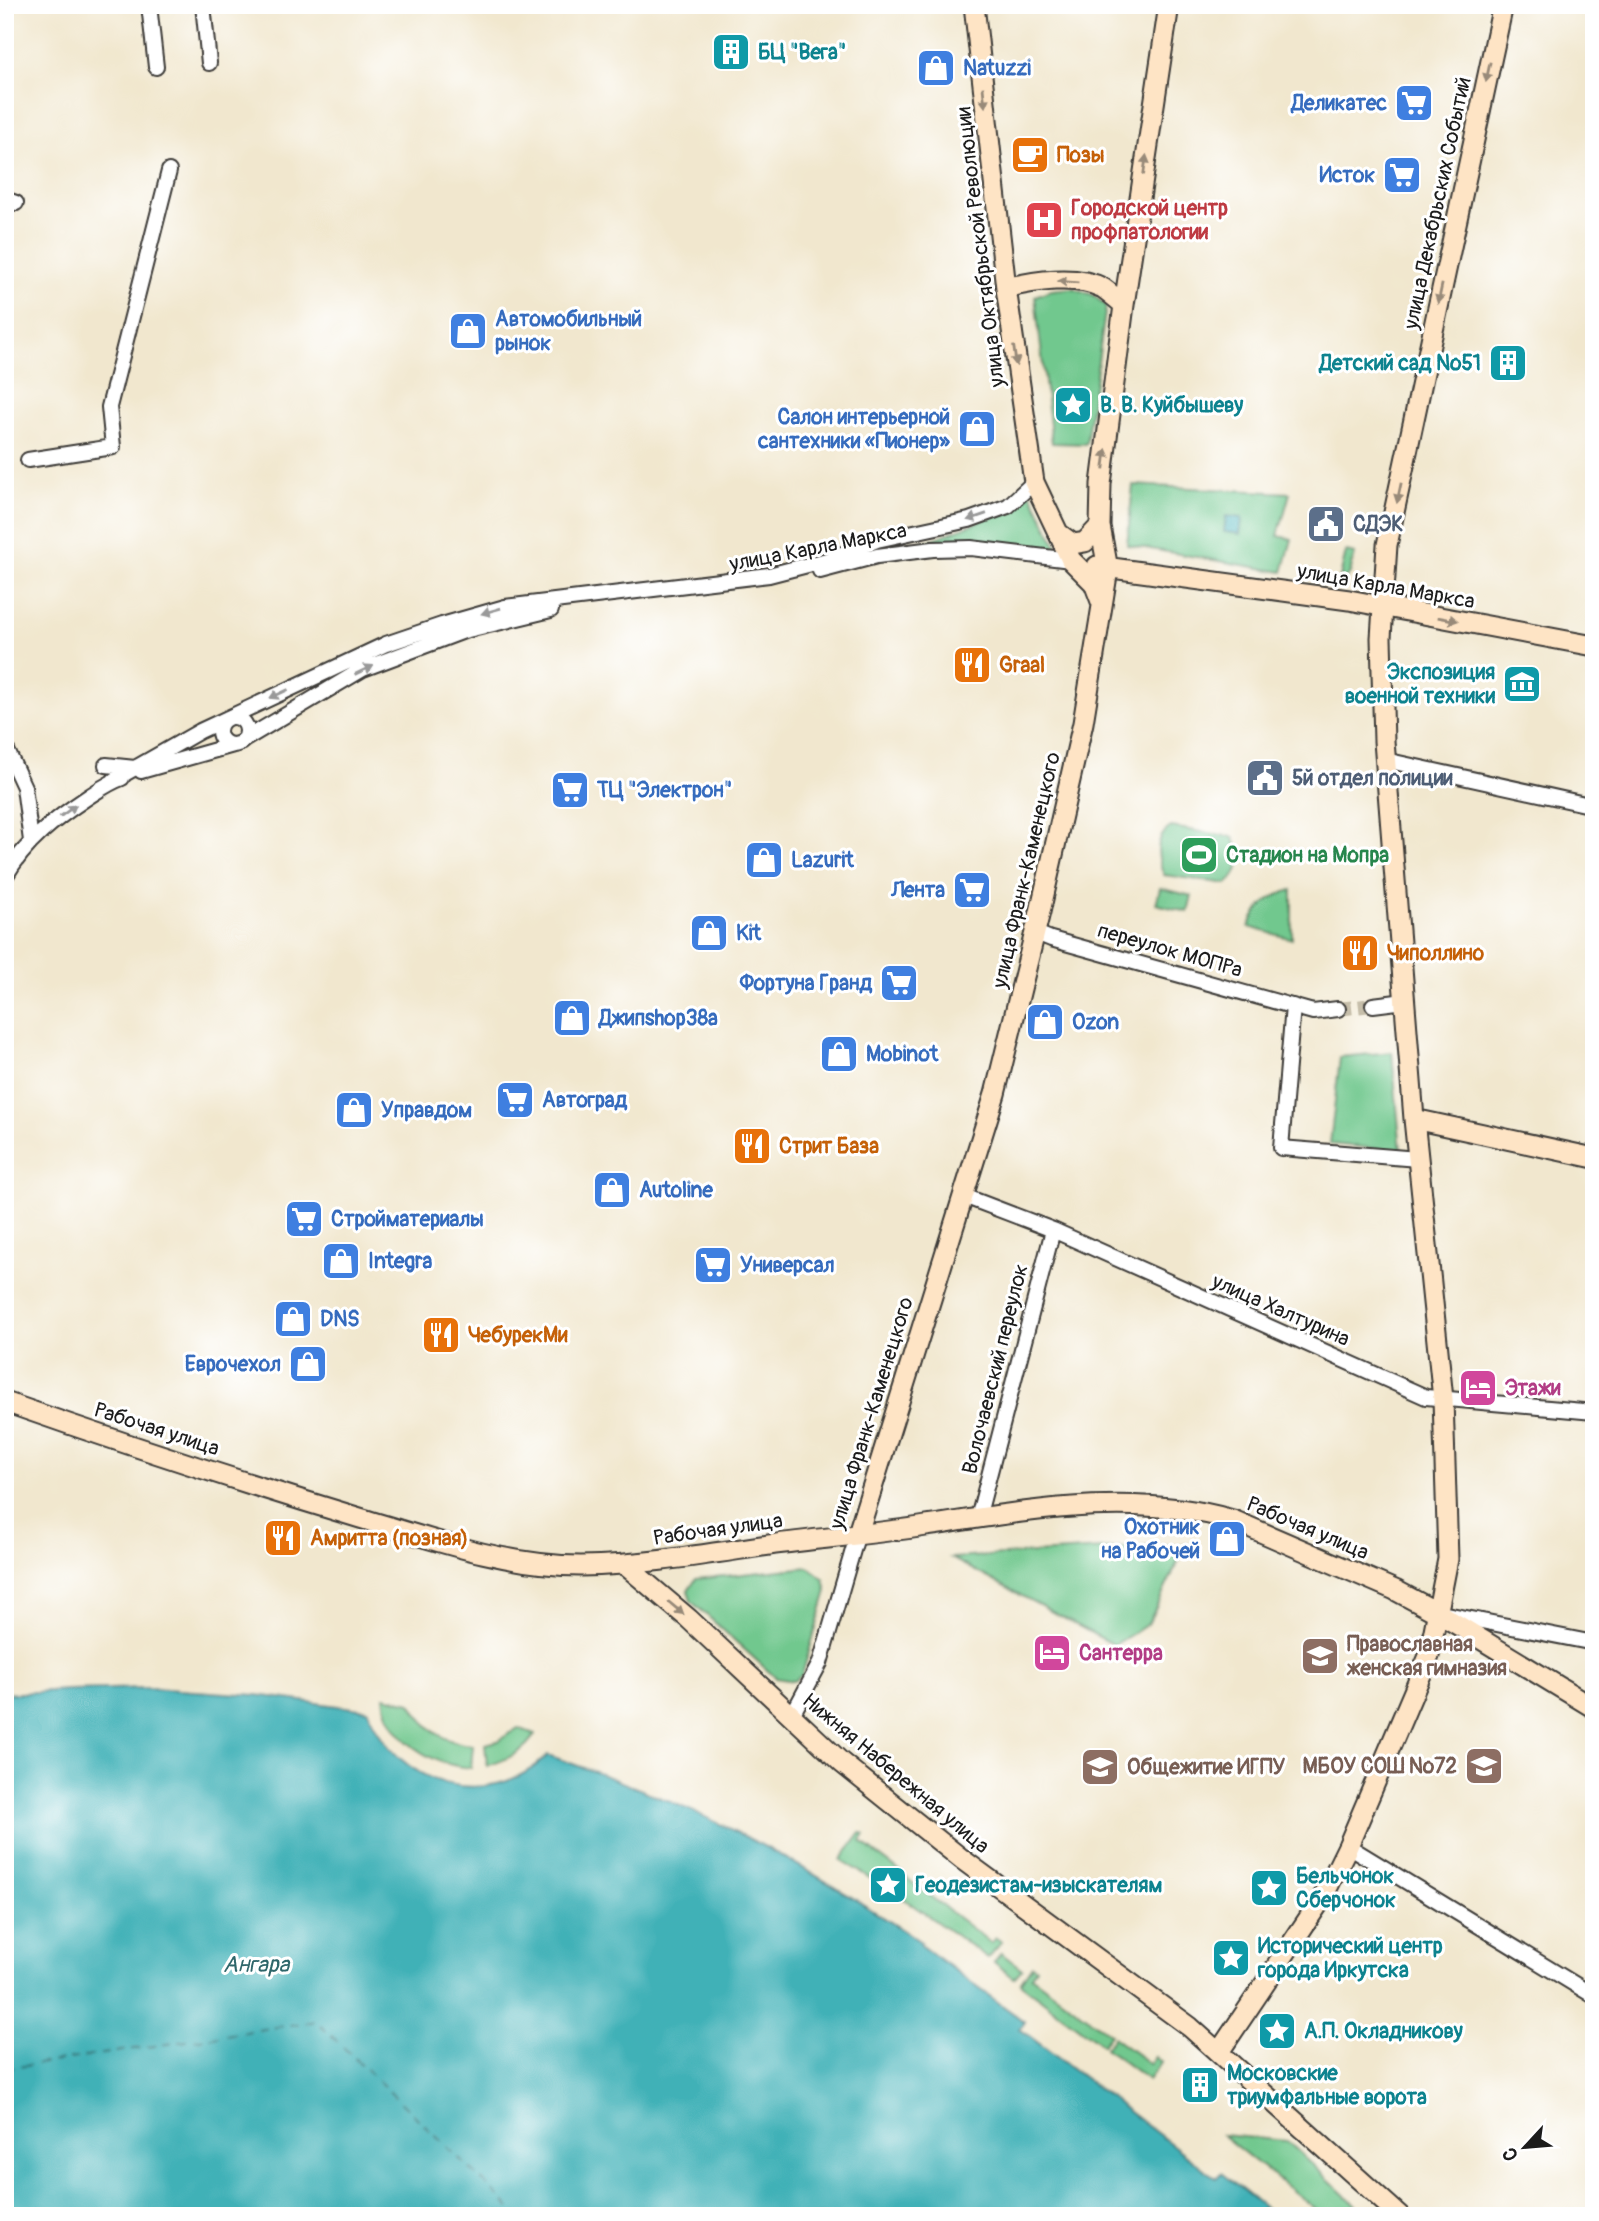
<svg xmlns="http://www.w3.org/2000/svg" width="1599" height="2221" viewBox="0 0 1599 2221" font-family="Pangolin,sans-serif">
	<style>
		.green { fill: #71c88e; stroke: #467255; stroke-width: 2 }
		.water { fill: #40b1b7; stroke: #2e666a; stroke-width: 2 }
		.lines { fill: none; stroke-linecap: round; stroke-linejoin: round }
		.ferry { stroke: #2e666a; stroke-width: 2; stroke-dasharray: 9 7; stroke-linecap: butt }
		.street-tunnel { stroke: #c6beaa; stroke-width: 14; stroke-dasharray: 14 7; stroke-linecap: butt }
		.street-casing { stroke: #3c3a37; stroke-width: 18 }
		.secondary-casing { stroke: #3c3a37; stroke-width: 23 }
		.street { stroke: #fff; stroke-width: 14 }
		.secondary { stroke: #fee4c5; stroke-width: 19 }
		.oneway { fill: #988a79 }
		.oneway2 { fill: #999 }
		.labels { text-anchor: middle; stroke-width: 6; stroke-linejoin: round; paint-order: stroke }
		.culture-label { font-size: 21px; font-weight: bold; fill: #0d838f; stroke: #fff; text-anchor: start }
		.shop-label { font-size: 21px; font-weight: bold; fill: #366cbe; stroke: #fff; text-anchor: start }
		.food-label { font-size: 21px; font-weight: bold; fill: #c56008; stroke: #fff; text-anchor: start }
		.street-label { font-size: 21px; fill: #1c1c1c; stroke: #fff }
		.health-label { font-size: 21px; font-weight: bold; fill: #be3a42; stroke: #fff; text-anchor: start }
		.service-label { font-size: 21px; font-weight: bold; fill: #4e5e75; stroke: #fff; text-anchor: start }
		.leisure-label { font-size: 21px; font-weight: bold; fill: #27864d; stroke: #fff; text-anchor: start }
		.hotel-label { font-size: 21px; font-weight: bold; fill: #b23c85; stroke: #fff; text-anchor: start }
		.education-label { font-size: 21px; font-weight: bold; fill: #785e54; stroke: #fff; text-anchor: start }
		.water-label { font-size: 23px; font-style: italic; fill: #2e666a; stroke: #fff }
	</style>
	<rect width="100%" height="100%" fill="#fff"/>
	<filter id="ink" filterUnits="userSpaceOnUse"><feTurbulence type="fractalNoise" baseFrequency=".0143" numOctaves="2"/><feDisplacementMap in="SourceGraphic" scale="14" xChannelSelector="R" yChannelSelector="G"/><feConvolveMatrix kernelMatrix="1 2 1 2 8 2 1 2 1" color-interpolation-filters="sRGB"/></filter>
	<filter id="wash" filterUnits="userSpaceOnUse"><feTurbulence type="fractalNoise" baseFrequency=".00686" numOctaves="4" result="noise"/><feDisplacementMap in="SourceGraphic" scale="28" xChannelSelector="R" yChannelSelector="G"/><feGaussianBlur stdDeviation="1.57" result="paint"/><feColorMatrix in="noise" values="0 0 0 0 0 0 0 0 0 0 0 0 0 0 0 0 0 1.4 0 .05"/><feComposite in="paint" operator="in"/></filter>
	<g filter="url(#wash)">
		<rect width="100%" height="100%" fill="#f1e7ce"/>
		<path class="green" d="M 1073,288 L 1093,295 L 1106,306 L 1086,444 L 1052,443 L 1035,296 L 1051,290 Z
			M 1133,485 L 1290,493 L 1278,536 L 1292,539 L 1283,572 L 1127,545 Z
			M 1030,491 L 1060,553 L 918,545 L 1009,510 Z
			M 1346,552 L 1355,554 L 1350,573 L 1345,578 L 1340,577 Z
			M 1171,827 L 1233,837 C 1241,853 1243,872 1227,884 L 1164,875 C 1157,858 1153,838 1171,827 Z
			M 1160,888 L 1192,896 L 1188,912 L 1156,904 Z
			M 1292,890 L 1292,939 L 1249,927 C 1258,905 1270,896 1292,890 Z
			M 1392,1052 L 1401,1151 L 1330,1144 L 1340,1057 Z
			M 1187,1544 L 1148,1624 L 1114,1645 L 951,1558 Z
			M 809,1567 L 824,1579 L 827,1591 L 802,1675 L 794,1681 L 776,1678 L 691,1601 L 688,1591 L 696,1579 Z
			M 384,1697 L 411,1703 C 426,1729 443,1743 473,1745 L 471,1768 C 432,1765 388,1740 384,1697 Z
			M 518,1728 L 535,1734 C 525,1752 506,1760 487,1766 L 485,1744 L 498,1741 Z
			M 861,1833 L 865,1835 L 861,1842 L 902,1873 L 889,1890 L 841,1860 Z
			M 904,1876 L 991,1943 L 996,1938 L 1002,1942 L 988,1958 L 894,1892 Z
			M 1001,1953 L 1022,1969 L 1014,1978 L 994,1962 Z
			M 1032,1965 L 1036,1968 L 1031,1976 L 1110,2034 L 1102,2045 L 1020,1983 Z
			M 1113,2037 L 1150,2064 L 1155,2057 L 1161,2062 L 1148,2080 L 1105,2048 Z
			M 1222,2135 L 1287,2141 L 1368,2216 L 1324,2216 Z"/>
		<path class="water" d="M 1226,516 L 1242,518 L 1240,534 L 1224,532 Z
			M 149,1688 L 257,1695 L 368,1710 C 395,1786 488,1814 548,1755 C 615,1779 683,1804 746,1837 C 807,1868 864,1904 921,1942 L 920,1945 L 1025,2022 L 1020,2029 L 1216,2178 L 1221,2173 L 1275,2216 L 5,2216 L 5,1694 L 67,1690 Z"/>
		<g class="lines">
			<path class="ferry" d="M 5,2069 L 316,2021 L 519,2216"/>
		</g>
	</g>
	<g filter="url(#ink)">
		<g class="lines">
			<path class="street-tunnel" d="M 1338,1009 L 1373,1005"/>
			<defs>
				<path id="street" d="M 149,5 L 156,67
					M 203,5 L 209,63
					M 5,199 L 16,203
					M 28,460 L 113,447 L 109,407 L 169,171
					M 820,571 L 877,556 L 933,549 L 971,548 L 1071,560
					M219 731a14 14 0 1 1 28 0a14 14 0 1 1-28 0Z
					M 242,741 L 363,669 L 464,631 L 551,610
					M 5,746 L 24,787 L 31,841
					M 1385,760 L 1594,806
					M 106,765 L 135,768
					M 141,771 L 237,744
					M 114,780 L 200,731 L 386,644 L 442,625 L 505,607 L 769,575 L 827,560 L 877,540 L 969,520 L 1008,506 L 1034,482
					M 5,877 C 25,842 55,819 88,797 C 99,790 110,782 122,778
					M 1036,933 L 1051,939 L 1313,1012 L 1338,1009
					M 1373,1005 L 1405,1001
					M 1293,1006 L 1281,1148 L 1418,1159
					M 964,1196 L 1053,1230 L 1426,1397 L 1594,1412
					M 978,1518 L 1053,1230
					M 1446,1614 L 1594,1643
					M 791,1717 L 820,1663 L 858,1533
					M 1348,1846 L 1594,1996"/>
				<path id="secondary" d="M 974,5 L 1006,288 L 1034,482 L 1071,560 L 1094,583 L 1102,604
					M 1006,288 C 1033,281 1077,274 1103,288 C 1110,293 1117,299 1124,305
					M 1058,533 L 1073,544 L 1085,542 L 1100,526
					M 1097,566 L 1349,600 L 1594,646
					M 1414,1119 L 1594,1158
					M 5,1402 C 122,1443 241,1482 360,1518 C 430,1539 507,1566 581,1566 C 645,1565 707,1554 769,1545 C 821,1538 874,1534 926,1526 C 1027,1511 1133,1491 1233,1520 L 1395,1590 L 1438,1613 L 1594,1708
					M 858,1533 L 995,1094 L 1040,912 L 1083,723 L 1108,569 L 1100,526 L 1101,484 L 1124,305 L 1169,5
					M 624,1564 L 689,1619 L 842,1763 L 963,1860 L 1190,2027 L 1400,2216
					M 1219,2052 L 1323,1897 L 1348,1846 L 1429,1656 L 1448,1559 L 1443,1399 L 1414,1119 L 1384,741 L 1381,638 L 1387,545 L 1503,5"/>
			</defs>
			<use href="#street" class="street-casing"/>
			<use href="#secondary" class="secondary-casing"/>
			<use href="#street" class="street"/>
			<use href="#secondary" class="secondary"/>
		</g>
		<defs><path id="oneway-solid" d="M-6-.8H1V-3.2L6.5 0L1 3.2V.8H-6Z" transform="scale(1.75)"/></defs>
		<g class="oneway">
			<use href="#oneway-solid" transform="translate(1488 72) rotate(102)"/>
			<use href="#oneway-solid" transform="translate(984 97) rotate(84)"/>
			<use href="#oneway-solid" transform="translate(1145 165) rotate(-82)"/>
			<use href="#oneway-solid" transform="translate(1068 282) rotate(-175)"/>
			<use href="#oneway-solid" transform="translate(1440 294) rotate(102)"/>
			<use href="#oneway-solid" transform="translate(1015 356) rotate(82)"/>
			<use href="#oneway-solid" transform="translate(1105 459) rotate(-83)"/>
			<use href="#oneway-solid" transform="translate(1399 493) rotate(102)"/>
			<use href="#oneway-solid" transform="translate(1448 619) rotate(10)"/>
			<use href="#oneway-solid" transform="translate(676 1608) rotate(40)"/>
		</g>
		<g class="oneway2">
			<use href="#oneway-solid" transform="translate(977 517) rotate(161)"/>
			<use href="#oneway-solid" transform="translate(491 611) rotate(164)"/>
			<use href="#oneway-solid" transform="translate(364 670) rotate(-26)"/>
			<use href="#oneway-solid" transform="translate(279 694) rotate(155)"/>
			<use href="#oneway-solid" transform="translate(68 811) rotate(-36)"/>
		</g>
	</g>
	<defs>
		<symbol id="building-square" viewBox="-11 -11 22 22"><rect x="-9" y="-9" width="18" height="18" rx="4" fill="#0f9aa8" stroke="#fff"/><path d="M-4-6H4V6H1V3H-1V6H-4ZM-2.5-4.3h1.7v1.8h-1.7ZM.8-4.3h1.7v1.8H.8ZM-2.5-1h1.7V.8h-1.7ZM.8-1h1.7V.8H.8Z" fill="#fff"/></symbol>
		<symbol id="shop-square" viewBox="-11 -11 22 22"><rect x="-9" y="-9" width="18" height="18" rx="4" fill="#3f7fe0" stroke="#fff"/><path d="M-5-2.5h2.3a2.7 3.5 0 0 1 5.4 0H5L5.5 6h-11ZM-1.5-2.5h3a1.5 2.3 0 0 0-3 0Z" fill="#fff"/></symbol>
		<symbol id="supermarket-square" viewBox="-11 -11 22 22"><rect x="-9" y="-9" width="18" height="18" rx="4" fill="#3f7fe0" stroke="#fff"/><path d="M-6-5.5h2.5l.6 2H6L4.5 2H-2.5L-4.4-4H-6ZM-1.5 3.2a1.3 1.3 0 1 0 .1 0ZM3 3.2a1.3 1.3 0 1 0 .1 0Z" fill="#fff"/></symbol>
		<symbol id="cafe-square" viewBox="-11 -11 22 22"><rect x="-9" y="-9" width="18" height="18" rx="4" fill="#e8710a" stroke="#fff"/><path d="M-5.5-4.5H6V0H3Q3 3.5 0 3.5H-2.5Q-5.5 3.5-5.5 0ZM3-3.2v2h1.7v-2ZM-6 4.5H4V6H-6Z" fill="#fff"/></symbol>
		<symbol id="hospital-square" viewBox="-11 -11 22 22"><rect x="-9" y="-9" width="18" height="18" rx="4" fill="#e0444e" stroke="#fff"/><path d="M-5-5h3v3.5h4V-5h3V5h-3V1.5h-4V5h-3Z" fill="#fff"/></symbol>
		<symbol id="sight-square" viewBox="-11 -11 22 22"><rect x="-9" y="-9" width="18" height="18" rx="4" fill="#0f9aa8" stroke="#fff"/><path d="M0-6L1.8-2.2L6-1.7L2.9 1.2L3.7 5.4L0 3.3L-3.7 5.4L-2.9 1.2L-6-1.7L-1.8-2.2Z" fill="#fff"/></symbol>
		<symbol id="civic-square" viewBox="-11 -11 22 22"><rect x="-9" y="-9" width="18" height="18" rx="4" fill="#5c6f8a" stroke="#fff"/><path d="M-.6-6.5H3V-4.5H.6V-3L4-1V1h2V6H-6V1h2V-1L-.6-3ZM-1.2 2.5V6h2.4V2.5Z" fill="#fff"/></symbol>
		<symbol id="restaurant-square" viewBox="-11 -11 22 22"><rect x="-9" y="-9" width="18" height="18" rx="4" fill="#e8710a" stroke="#fff"/><path d="M-5-6h1v4h1v-4h1v4h1v-4h1v5L-1.5 .5V6h-2V.5L-5-1ZM5-6V6H3V1.5H1.5Q1.5-4 5-6Z" fill="#fff"/></symbol>
		<symbol id="museum-square" viewBox="-11 -11 22 22"><rect x="-9" y="-9" width="18" height="18" rx="4" fill="#0f9aa8" stroke="#fff"/><path d="M0-6L6-3V-2H-6V-3ZM-5-1h2V3h-2ZM-1-1h2V3h-2ZM3-1h2V3H3ZM-6 4H6V6H-6Z" fill="#fff"/></symbol>
		<symbol id="stadium-square" viewBox="-11 -11 22 22"><rect x="-9" y="-9" width="18" height="18" rx="4" fill="#2e9e5b" stroke="#fff"/><path d="M0-5a6.5 5 0 1 0 0 10a6.5 5 0 1 0 0-10ZM-3.5-1.8h7v3.6h-7Z" fill="#fff"/></symbol>
		<symbol id="hotel-square" viewBox="-11 -11 22 22"><rect x="-9" y="-9" width="18" height="18" rx="4" fill="#d1479c" stroke="#fff"/><path d="M-6-4.5h1.5V1H6V5H4.5V3h-9V5H-6ZM-4 0a1.8 1.8 0 1 1 3.6 0ZM.5 0V-2.5h3Q6-2.5 6 0Z" fill="#fff"/></symbol>
		<symbol id="school-square" viewBox="-11 -11 22 22"><rect x="-9" y="-9" width="18" height="18" rx="4" fill="#8d6e63" stroke="#fff"/><path d="M0-5L7-2L0 1L-7-2ZM-4 1L0 2.5L4 1V4Q0 6-4 4Z" fill="#fff"/></symbol>
		<symbol id="university-square" viewBox="-11 -11 22 22"><rect x="-9" y="-9" width="18" height="18" rx="4" fill="#8d6e63" stroke="#fff"/><path d="M0-5L7-2L0 1L-7-2ZM-4 1L0 2.5L4 1V4Q0 6-4 4Z" fill="#fff"/></symbol>
	</defs>
	<g fill-rule="evenodd">
		<use href="#building-square" x="709" y="30" width="44" height="44"/>
		<use href="#shop-square" x="914" y="46" width="44" height="44"/>
		<use href="#supermarket-square" x="1392" y="81" width="44" height="44"/>
		<use href="#cafe-square" x="1008" y="133" width="44" height="44"/>
		<use href="#supermarket-square" x="1380" y="153" width="44" height="44"/>
		<use href="#hospital-square" x="1022" y="198" width="44" height="44"/>
		<use href="#shop-square" x="446" y="309" width="44" height="44"/>
		<use href="#building-square" x="1486" y="341" width="44" height="44"/>
		<use href="#sight-square" x="1051" y="383" width="44" height="44"/>
		<use href="#shop-square" x="955" y="407" width="44" height="44"/>
		<use href="#civic-square" x="1304" y="502" width="44" height="44"/>
		<use href="#restaurant-square" x="950" y="643" width="44" height="44"/>
		<use href="#museum-square" x="1500" y="662" width="44" height="44"/>
		<use href="#civic-square" x="1243" y="756" width="44" height="44"/>
		<use href="#supermarket-square" x="548" y="768" width="44" height="44"/>
		<use href="#stadium-square" x="1177" y="833" width="44" height="44"/>
		<use href="#shop-square" x="742" y="838" width="44" height="44"/>
		<use href="#supermarket-square" x="950" y="868" width="44" height="44"/>
		<use href="#shop-square" x="687" y="911" width="44" height="44"/>
		<use href="#restaurant-square" x="1338" y="931" width="44" height="44"/>
		<use href="#supermarket-square" x="877" y="961" width="44" height="44"/>
		<use href="#shop-square" x="550" y="996" width="44" height="44"/>
		<use href="#shop-square" x="1023" y="1000" width="44" height="44"/>
		<use href="#shop-square" x="817" y="1032" width="44" height="44"/>
		<use href="#supermarket-square" x="493" y="1078" width="44" height="44"/>
		<use href="#shop-square" x="332" y="1088" width="44" height="44"/>
		<use href="#restaurant-square" x="730" y="1124" width="44" height="44"/>
		<use href="#shop-square" x="590" y="1168" width="44" height="44"/>
		<use href="#supermarket-square" x="282" y="1197" width="44" height="44"/>
		<use href="#shop-square" x="319" y="1239" width="44" height="44"/>
		<use href="#supermarket-square" x="691" y="1243" width="44" height="44"/>
		<use href="#shop-square" x="271" y="1297" width="44" height="44"/>
		<use href="#restaurant-square" x="419" y="1313" width="44" height="44"/>
		<use href="#shop-square" x="286" y="1342" width="44" height="44"/>
		<use href="#hotel-square" x="1456" y="1366" width="44" height="44"/>
		<use href="#restaurant-square" x="261" y="1516" width="44" height="44"/>
		<use href="#shop-square" x="1205" y="1517" width="44" height="44"/>
		<use href="#hotel-square" x="1030" y="1631" width="44" height="44"/>
		<use href="#school-square" x="1298" y="1634" width="44" height="44"/>
		<use href="#school-square" x="1462" y="1744" width="44" height="44"/>
		<use href="#university-square" x="1078" y="1745" width="44" height="44"/>
		<use href="#sight-square" x="866" y="1863" width="44" height="44"/>
		<use href="#sight-square" x="1247" y="1866" width="44" height="44"/>
		<use href="#sight-square" x="1209" y="1936" width="44" height="44"/>
		<use href="#sight-square" x="1255" y="2009" width="44" height="44"/>
		<use href="#building-square" x="1178" y="2063" width="44" height="44"/>
	</g>
	<g class="labels">
		<g class="culture-label">
			<text x="758" y="59">БЦ "Вега"</text>
			<text x="1481" y="370" text-anchor="end">Детский сад №51</text>
			<text x="1100" y="412">В. В. Куйбышеву</text>
			<text x="1495" y="679" text-anchor="end">Экспозиция<tspan x="1495" dy="24">военной техники</tspan></text>
			<text x="1296" y="1883">Бельчонок<tspan x="1296" dy="24">Сберчонок</tspan></text>
			<text x="915" y="1892">Геодезистам-изыскателям</text>
			<text x="1258" y="1953">Исторический центр<tspan x="1258" dy="24">города Иркутска</tspan></text>
			<text x="1304" y="2038">А.П. Окладникову</text>
			<text x="1227" y="2080">Московские<tspan x="1227" dy="24">триумфальные ворота</tspan></text>
		</g>
		<g class="shop-label">
			<text x="963" y="75">Natuzzi</text>
			<text x="1387" y="110" text-anchor="end">Деликатес</text>
			<text x="1375" y="182" text-anchor="end">Исток</text>
			<text x="495" y="326">Автомобильный<tspan x="495" dy="24">рынок</tspan></text>
			<text x="950" y="424" text-anchor="end">Салон интерьерной<tspan x="950" dy="24">сантехники «Пионер»</tspan></text>
			<text x="597" y="797">ТЦ "Электрон"</text>
			<text x="791" y="867">Lazurit</text>
			<text x="945" y="897" text-anchor="end">Лента</text>
			<text x="736" y="940">Kit</text>
			<text x="872" y="990" text-anchor="end">Фортуна Гранд</text>
			<text x="599" y="1025">Джипshop38а</text>
			<text x="1072" y="1029">Ozon</text>
			<text x="866" y="1061">Mobinot</text>
			<text x="542" y="1107">Автоград</text>
			<text x="381" y="1117">Управдом</text>
			<text x="639" y="1197">Autoline</text>
			<text x="331" y="1226">Стройматериалы</text>
			<text x="368" y="1268">Integra</text>
			<text x="740" y="1272">Универсал</text>
			<text x="320" y="1326">DNS</text>
			<text x="281" y="1371" text-anchor="end">Еврочехол</text>
			<text x="1200" y="1534" text-anchor="end">Охотник<tspan x="1200" dy="24">на Рабочей</tspan></text>
		</g>
		<g class="food-label">
			<text x="1057" y="162">Позы</text>
			<text x="999" y="672">Graal</text>
			<text x="1387" y="960">Чиполлино</text>
			<text x="779" y="1153">Стрит База</text>
			<text x="468" y="1342">ЧебурекМи</text>
			<text x="310" y="1545">Амритта (позная)</text>
		</g>
		<g class="street-label">
			<text transform="translate(1437 203) rotate(-78)" y="7">улица Декабрьских Событий</text>
			<text transform="translate(980 247) rotate(-97)" y="7">улица Октябрьской Революции</text>
			<text transform="translate(818 547) rotate(-11)" y="7">улица Карла Маркса</text>
			<text transform="translate(1386 586) rotate(10)" y="7">улица Карла Маркса</text>
			<text transform="translate(1026 870) rotate(-77)" y="7">улица Франк-Каменецкого</text>
			<text transform="translate(1170 950) rotate(16)" y="7">переулок МОПРа</text>
			<text transform="translate(1281 1310) rotate(24)" y="7">улица Халтурина</text>
			<text transform="translate(995 1369) rotate(-76)" y="7">Волочаевский переулок</text>
			<text transform="translate(871 1413) rotate(-73)" y="7">улица Франк-Каменецкого</text>
			<text transform="translate(157 1429) rotate(18)" y="7">Рабочая улица</text>
			<text transform="translate(1308 1528) rotate(23)" y="7">Рабочая улица</text>
			<text transform="translate(718 1529) rotate(-8)" y="7">Рабочая улица</text>
			<text transform="translate(896 1773) rotate(40)" y="7">Нижняя Набережная улица</text>
		</g>
		<g class="health-label">
			<text x="1071" y="215">Городской центр<tspan x="1071" dy="24">профпатологии</tspan></text>
		</g>
		<g class="service-label">
			<text x="1353" y="531">СДЭК</text>
			<text x="1292" y="785">5й отдел полиции</text>
		</g>
		<g class="leisure-label">
			<text x="1226" y="862">Стадион на Мопра</text>
		</g>
		<g class="hotel-label">
			<text x="1505" y="1395">Этажи</text>
			<text x="1079" y="1660">Сантерра</text>
		</g>
		<g class="education-label">
			<text x="1347" y="1651">Православная<tspan x="1347" dy="24">женская гимназия</tspan></text>
			<text x="1457" y="1773" text-anchor="end">МБОУ СОШ №72</text>
			<text x="1127" y="1774">Общежитие ИГПУ</text>
		</g>
		<g class="water-label">
			<text x="256" y="1972">Ангара</text>
		</g>
	</g>
	<rect width="1599" height="2221" fill="none" stroke="#fff" stroke-width="28"/>
	<g transform="translate(1525 2147) rotate(244)" stroke="#ffffff" stroke-width="5" paint-order="stroke">
	<path d="M0-5L12 26L0 18L-12 26Z" fill="#1c1c1c"/>
	<text y="-10" font-size="19" font-weight="bold" text-anchor="middle" fill="#1c1c1c">С</text>
	</g>
</svg>
